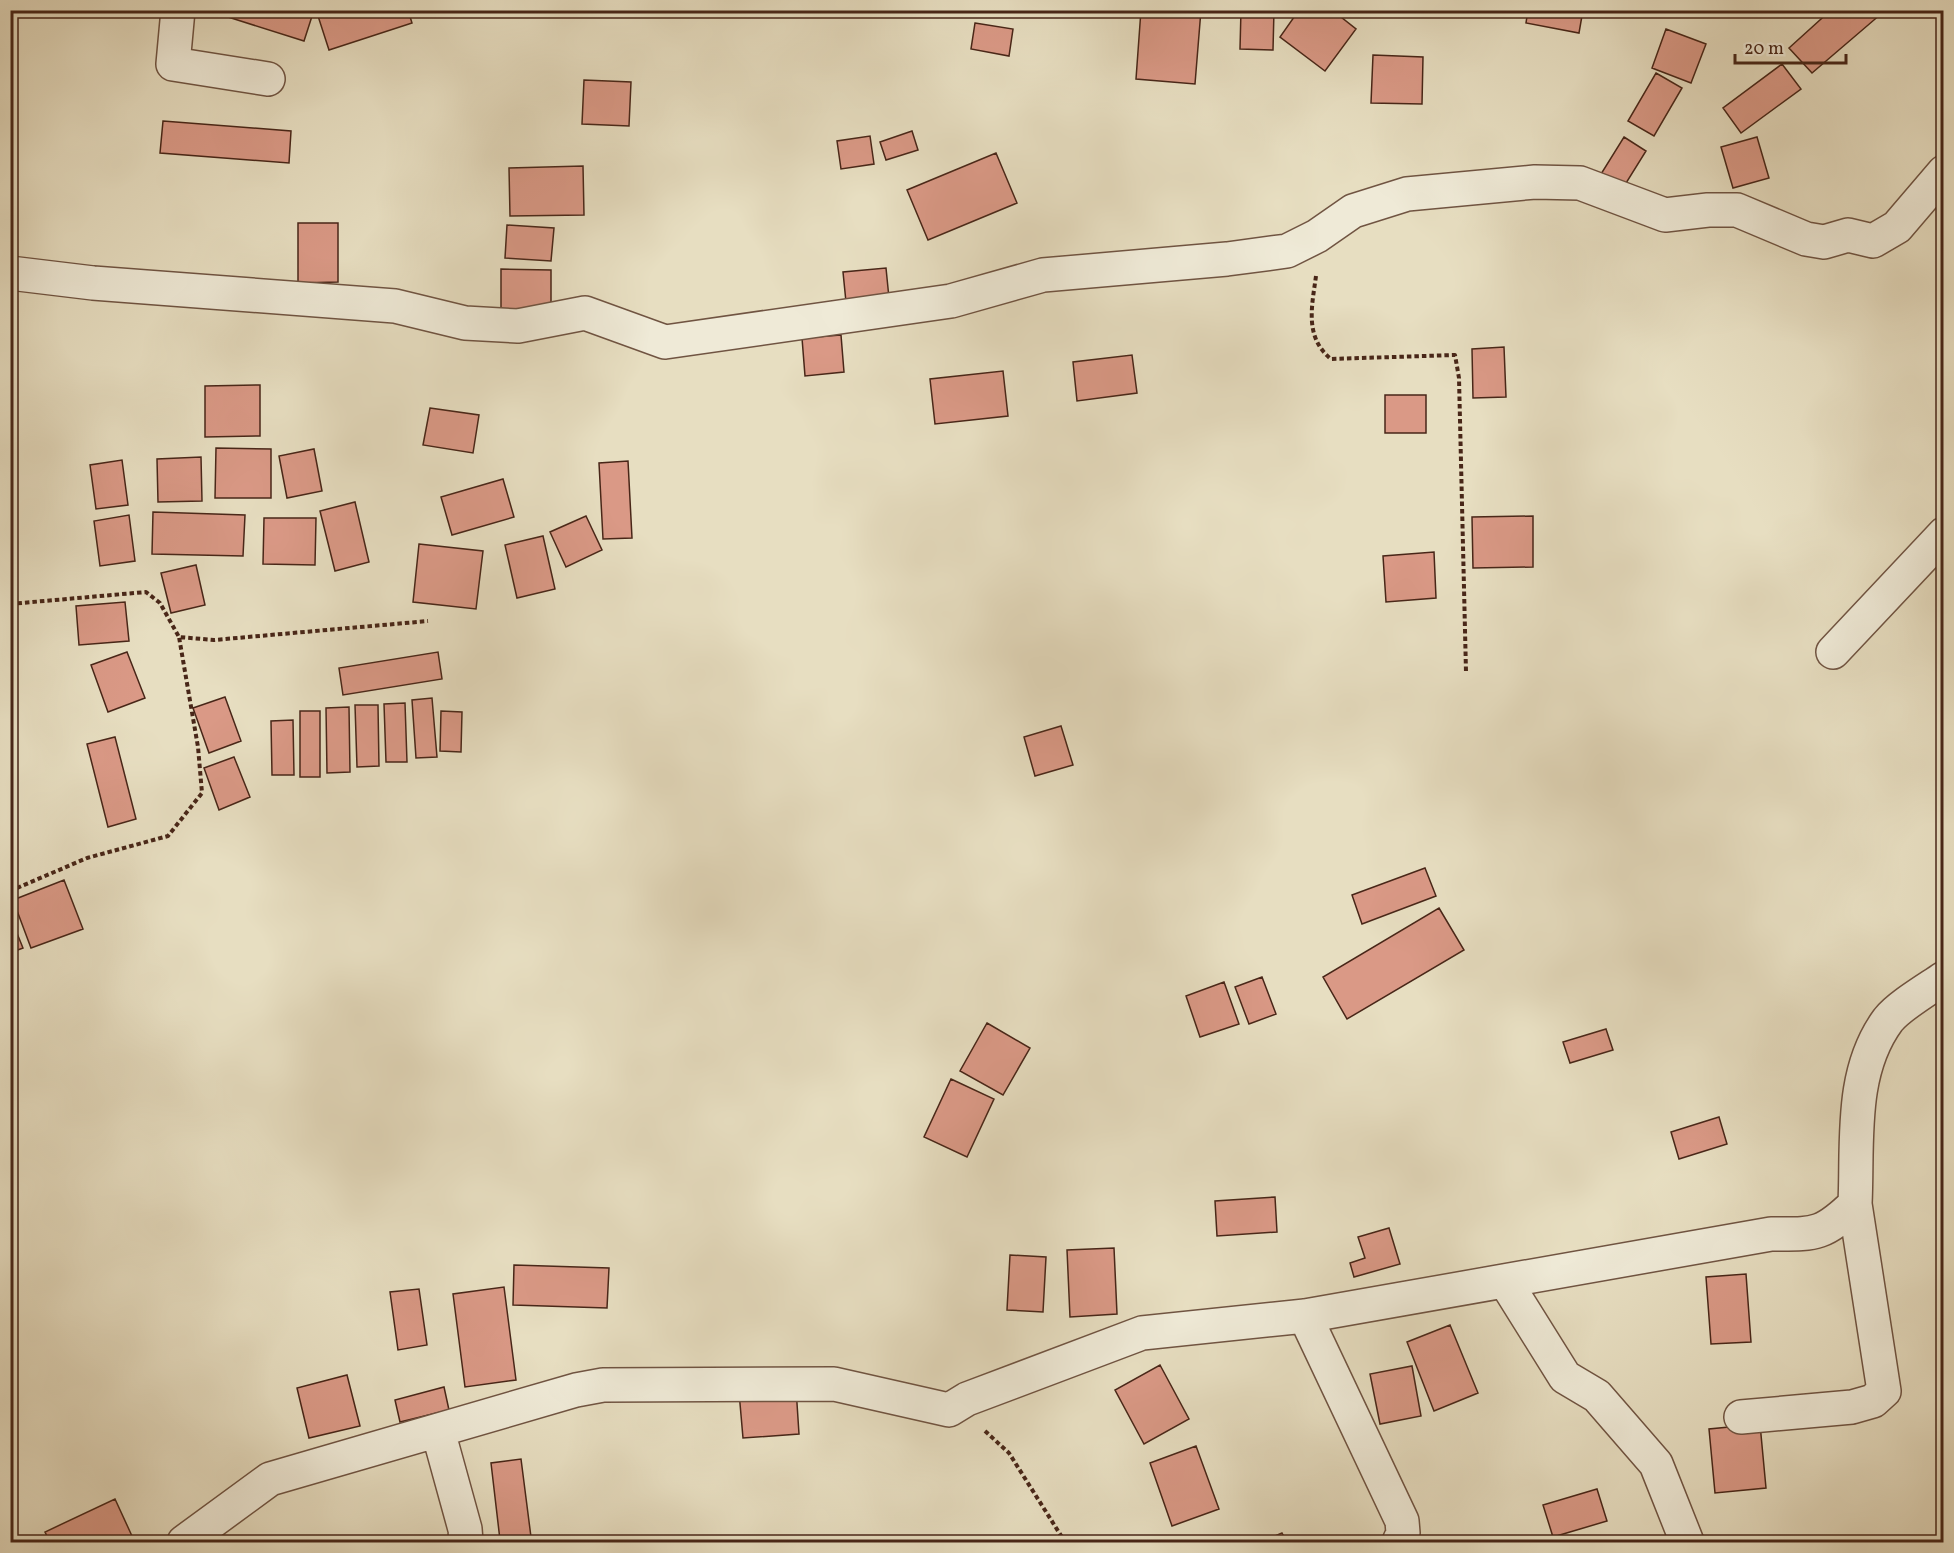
<svg xmlns="http://www.w3.org/2000/svg" width="1954" height="1553" viewBox="0 0 1954 1553" font-family="Vollkorn,serif">
	<style>
		.building { fill: #da9986; stroke: #482618; stroke-width: 1.5 }
		.lines { fill: none; stroke-linecap: round; stroke-linejoin: round }
		.minor-casing { stroke: #705442; stroke-width: 36 }
		.path { stroke: #482618; stroke-width: 4; stroke-dasharray: 4.5 3; stroke-linecap: butt }
		.minor { stroke: #efead7; stroke-width: 33 }
	</style>
	<rect width="100%" height="100%" fill="#e7dec1"/>
	<filter id="stains"><feTurbulence type="fractalNoise" baseFrequency=".00333" numOctaves="4"/><feColorMatrix values="0 0 0 0 .2 0 0 0 0 .09 0 0 0 0 .02 0 0 0 .5 -.17"/></filter>
	<radialGradient id="worn" r=".72"><stop offset=".6" stop-color="#630" stop-opacity="0"/><stop offset="1" stop-color="#630" stop-opacity=".3"/></radialGradient>
	<path class="building" d="M 230,10 L 314,10 L 304,41 L 228,17 Z
		M 333,10 L 408,10 L 412,23 L 329,50 L 318,16 Z
		M 1141,10 L 1201,10 L 1195,84 L 1136,79 Z
		M 1241,10 L 1274,10 L 1273,50 L 1240,49 Z
		M 1299,10 L 1332,10 L 1356,29 L 1325,71 L 1280,37 Z
		M 1528,10 L 1583,10 L 1579,33 L 1526,23 Z
		M 1831,10 L 1878,10 L 1881,14 L 1812,73 L 1789,48 Z
		M 975,23 L 1013,29 L 1009,56 L 971,49 Z
		M 1666,29 L 1706,44 L 1691,83 L 1652,68 Z
		M 1373,55 L 1423,57 L 1422,104 L 1371,103 Z
		M 1782,64 L 1801,89 L 1741,133 L 1723,108 Z
		M 1656,73 L 1682,88 L 1654,136 L 1628,121 Z
		M 584,80 L 631,82 L 629,126 L 582,124 Z
		M 163,121 L 291,131 L 289,163 L 160,153 Z
		M 912,131 L 918,150 L 886,160 L 880,142 Z
		M 870,136 L 874,164 L 841,169 L 837,141 Z
		M 1624,137 L 1646,151 L 1623,188 L 1601,174 Z
		M 1757,137 L 1769,178 L 1733,188 L 1721,147 Z
		M 996,153 L 1017,203 L 928,240 L 907,190 Z
		M 583,166 L 584,215 L 510,216 L 509,168 Z
		M 298,223 L 338,223 L 338,282 L 298,283 Z
		M 507,225 L 554,228 L 551,261 L 505,258 Z
		M 886,268 L 889,298 L 846,302 L 843,272 Z
		M 501,269 L 551,270 L 551,312 L 501,311 Z
		M 841,335 L 844,372 L 805,376 L 802,338 Z
		M 1504,347 L 1506,397 L 1473,398 L 1472,349 Z
		M 1132,355 L 1137,393 L 1077,401 L 1073,362 Z
		M 1003,371 L 1008,416 L 935,424 L 930,379 Z
		M 260,385 L 260,436 L 205,437 L 205,386 Z
		M 1385,395 L 1426,395 L 1426,433 L 1385,433 Z
		M 430,408 L 479,415 L 473,453 L 423,445 Z
		M 216,448 L 271,449 L 271,498 L 215,498 Z
		M 314,449 L 322,491 L 287,498 L 279,456 Z
		M 201,457 L 202,501 L 158,502 L 157,459 Z
		M 122,460 L 128,505 L 96,509 L 90,465 Z
		M 628,461 L 632,538 L 603,539 L 599,463 Z
		M 503,479 L 514,517 L 452,535 L 441,497 Z
		M 355,502 L 369,562 L 335,571 L 320,511 Z
		M 153,512 L 245,515 L 243,556 L 152,554 Z
		M 129,515 L 135,561 L 100,566 L 94,521 Z
		M 586,516 L 602,550 L 566,567 L 550,532 Z
		M 1533,516 L 1533,567 L 1473,568 L 1472,517 Z
		M 264,518 L 316,518 L 315,565 L 263,564 Z
		M 543,536 L 555,589 L 517,598 L 505,545 Z
		M 419,544 L 483,551 L 476,609 L 413,602 Z
		M 1434,552 L 1436,598 L 1386,602 L 1383,556 Z
		M 196,565 L 205,605 L 171,613 L 161,573 Z
		M 125,602 L 129,641 L 79,645 L 76,606 Z
		M 127,652 L 145,698 L 108,712 L 91,665 Z
		M 438,652 L 442,679 L 343,695 L 339,668 Z
		M 225,697 L 241,741 L 209,753 L 193,708 Z
		M 432,698 L 437,757 L 416,758 L 412,700 Z
		M 405,703 L 407,762 L 386,762 L 384,704 Z
		M 355,705 L 378,705 L 379,766 L 357,767 Z
		M 349,707 L 350,772 L 327,773 L 326,708 Z
		M 300,711 L 320,711 L 320,777 L 300,777 Z
		M 441,711 L 462,712 L 461,752 L 440,751 Z
		M 293,720 L 294,775 L 272,775 L 271,721 Z
		M 1061,726 L 1073,765 L 1035,776 L 1024,737 Z
		M 115,737 L 136,819 L 108,827 L 87,744 Z
		M 234,757 L 250,797 L 219,810 L 204,768 Z
		M 1425,868 L 1436,896 L 1362,924 L 1352,895 Z
		M 64,880 L 83,929 L 31,948 L 13,900 Z
		M 1439,908 L 1464,950 L 1347,1019 L 1323,977 Z
		M 10,916 L 23,948 L 10,953 Z
		M 1262,977 L 1276,1014 L 1249,1024 L 1235,987 Z
		M 1224,982 L 1239,1024 L 1200,1037 L 1186,996 Z
		M 987,1023 L 1030,1048 L 1003,1095 L 960,1071 Z
		M 1606,1029 L 1613,1050 L 1570,1063 L 1563,1042 Z
		M 951,1079 L 994,1099 L 967,1157 L 924,1137 Z
		M 1719,1117 L 1727,1144 L 1679,1159 L 1671,1132 Z
		M 1275,1197 L 1277,1232 L 1217,1236 L 1215,1201 Z
		M 1389,1228 L 1400,1264 L 1354,1277 L 1350,1263 L 1365,1258 L 1358,1237 Z
		M 1114,1248 L 1117,1314 L 1070,1317 L 1067,1250 Z
		M 1010,1255 L 1046,1257 L 1043,1312 L 1007,1310 Z
		M 514,1265 L 609,1268 L 607,1308 L 513,1305 Z
		M 1746,1274 L 1751,1342 L 1711,1344 L 1706,1277 Z
		M 504,1287 L 516,1380 L 465,1387 L 453,1294 Z
		M 419,1289 L 427,1345 L 398,1350 L 390,1292 Z
		M 1450,1325 L 1478,1393 L 1434,1411 L 1407,1342 Z
		M 1160,1365 L 1189,1419 L 1144,1444 L 1115,1390 Z
		M 1412,1366 L 1421,1416 L 1380,1424 L 1370,1374 Z
		M 347,1375 L 360,1426 L 309,1438 L 297,1388 Z
		M 444,1387 L 449,1410 L 400,1422 L 395,1400 Z
		M 796,1388 L 799,1434 L 743,1438 L 739,1392 Z
		M 1760,1424 L 1766,1488 L 1715,1493 L 1709,1429 Z
		M 1196,1446 L 1219,1509 L 1172,1526 L 1150,1463 Z
		M 521,1459 L 531,1537 L 500,1540 L 491,1463 Z
		M 1597,1489 L 1607,1521 L 1553,1537 L 1543,1505 Z
		M 115,1499 L 132,1536 L 118,1542 L 50,1542 L 45,1532 Z
		M 1282,1533 L 1287,1542 L 1261,1542 Z"/>
	<g class="lines">
		<defs>
			<path id="minor" d="M 178,10 L 173,64 L 268,79
				M 10,273 L 93,283 L 395,306 L 465,323 L 518,326 L 585,313 L 665,342 L 951,301 L 1043,275 L 1227,259 L 1287,251 L 1317,236 L 1353,211 L 1407,194 L 1535,182 L 1580,183 L 1665,215 L 1708,210 L 1737,210 L 1806,239 L 1824,242 L 1848,235 L 1873,241 L 1897,227 L 1944,172
				M 1833,652 L 1944,534
				M 1505,1281 L 1565,1377 L 1597,1396 L 1656,1464 L 1687,1542
				M 1305,1316 L 1402,1521 L 1403,1533 L 1399,1542
				M 1741,1417 L 1852,1407 L 1873,1401 L 1884,1391 L 1855,1204
				M 438,1431 L 465,1529 L 466,1542
				M 184,1542 L 270,1479 L 576,1390 L 603,1385 L 834,1384 L 949,1410 L 967,1399 L 1142,1333 L 1305,1316 L 1771,1234 C 1815,1234 1822,1236 1855,1204 C 1858,1143 1849,1073 1888,1020 C 1899,1006 1928,989 1944,978"/>
		</defs>
		<use href="#minor" class="minor-casing"/>
		<path class="path" d="M 1316,276 C 1312,306 1304,337 1331,359 L 1455,355 L 1459,378 L 1466,672
			M 10,604 L 146,592 L 160,603 L 179,637 L 214,640 L 428,621
			M 10,891 L 87,858 L 168,836 L 202,793 L 198,747 L 179,637
			M 985,1431 L 1009,1453 L 1065,1542"/>
		<use href="#minor" class="minor"/>
	</g>
	<rect width="1954" height="1553" fill="none" stroke="#e7dec1" stroke-width="36"/>
	<rect x="12" y="12" width="1930" height="1529" fill="none" stroke="#482618" stroke-width="3"/>
	<rect x="18" y="18" width="1918" height="1517" fill="none" stroke="#482618" stroke-width="1.5"/>
	<path d="M1735 54v9h111v-9" fill="none" stroke="#482618" stroke-width="3"/>
	<text x="1744" y="54" font-size="18" fill="#482618" stroke="#efead7" stroke-width="4.5" paint-order="stroke">20 m</text>
	<rect width="100%" height="100%" filter="url(#stains)"/>
	<rect width="100%" height="100%" fill="url(#worn)"/>
</svg>
